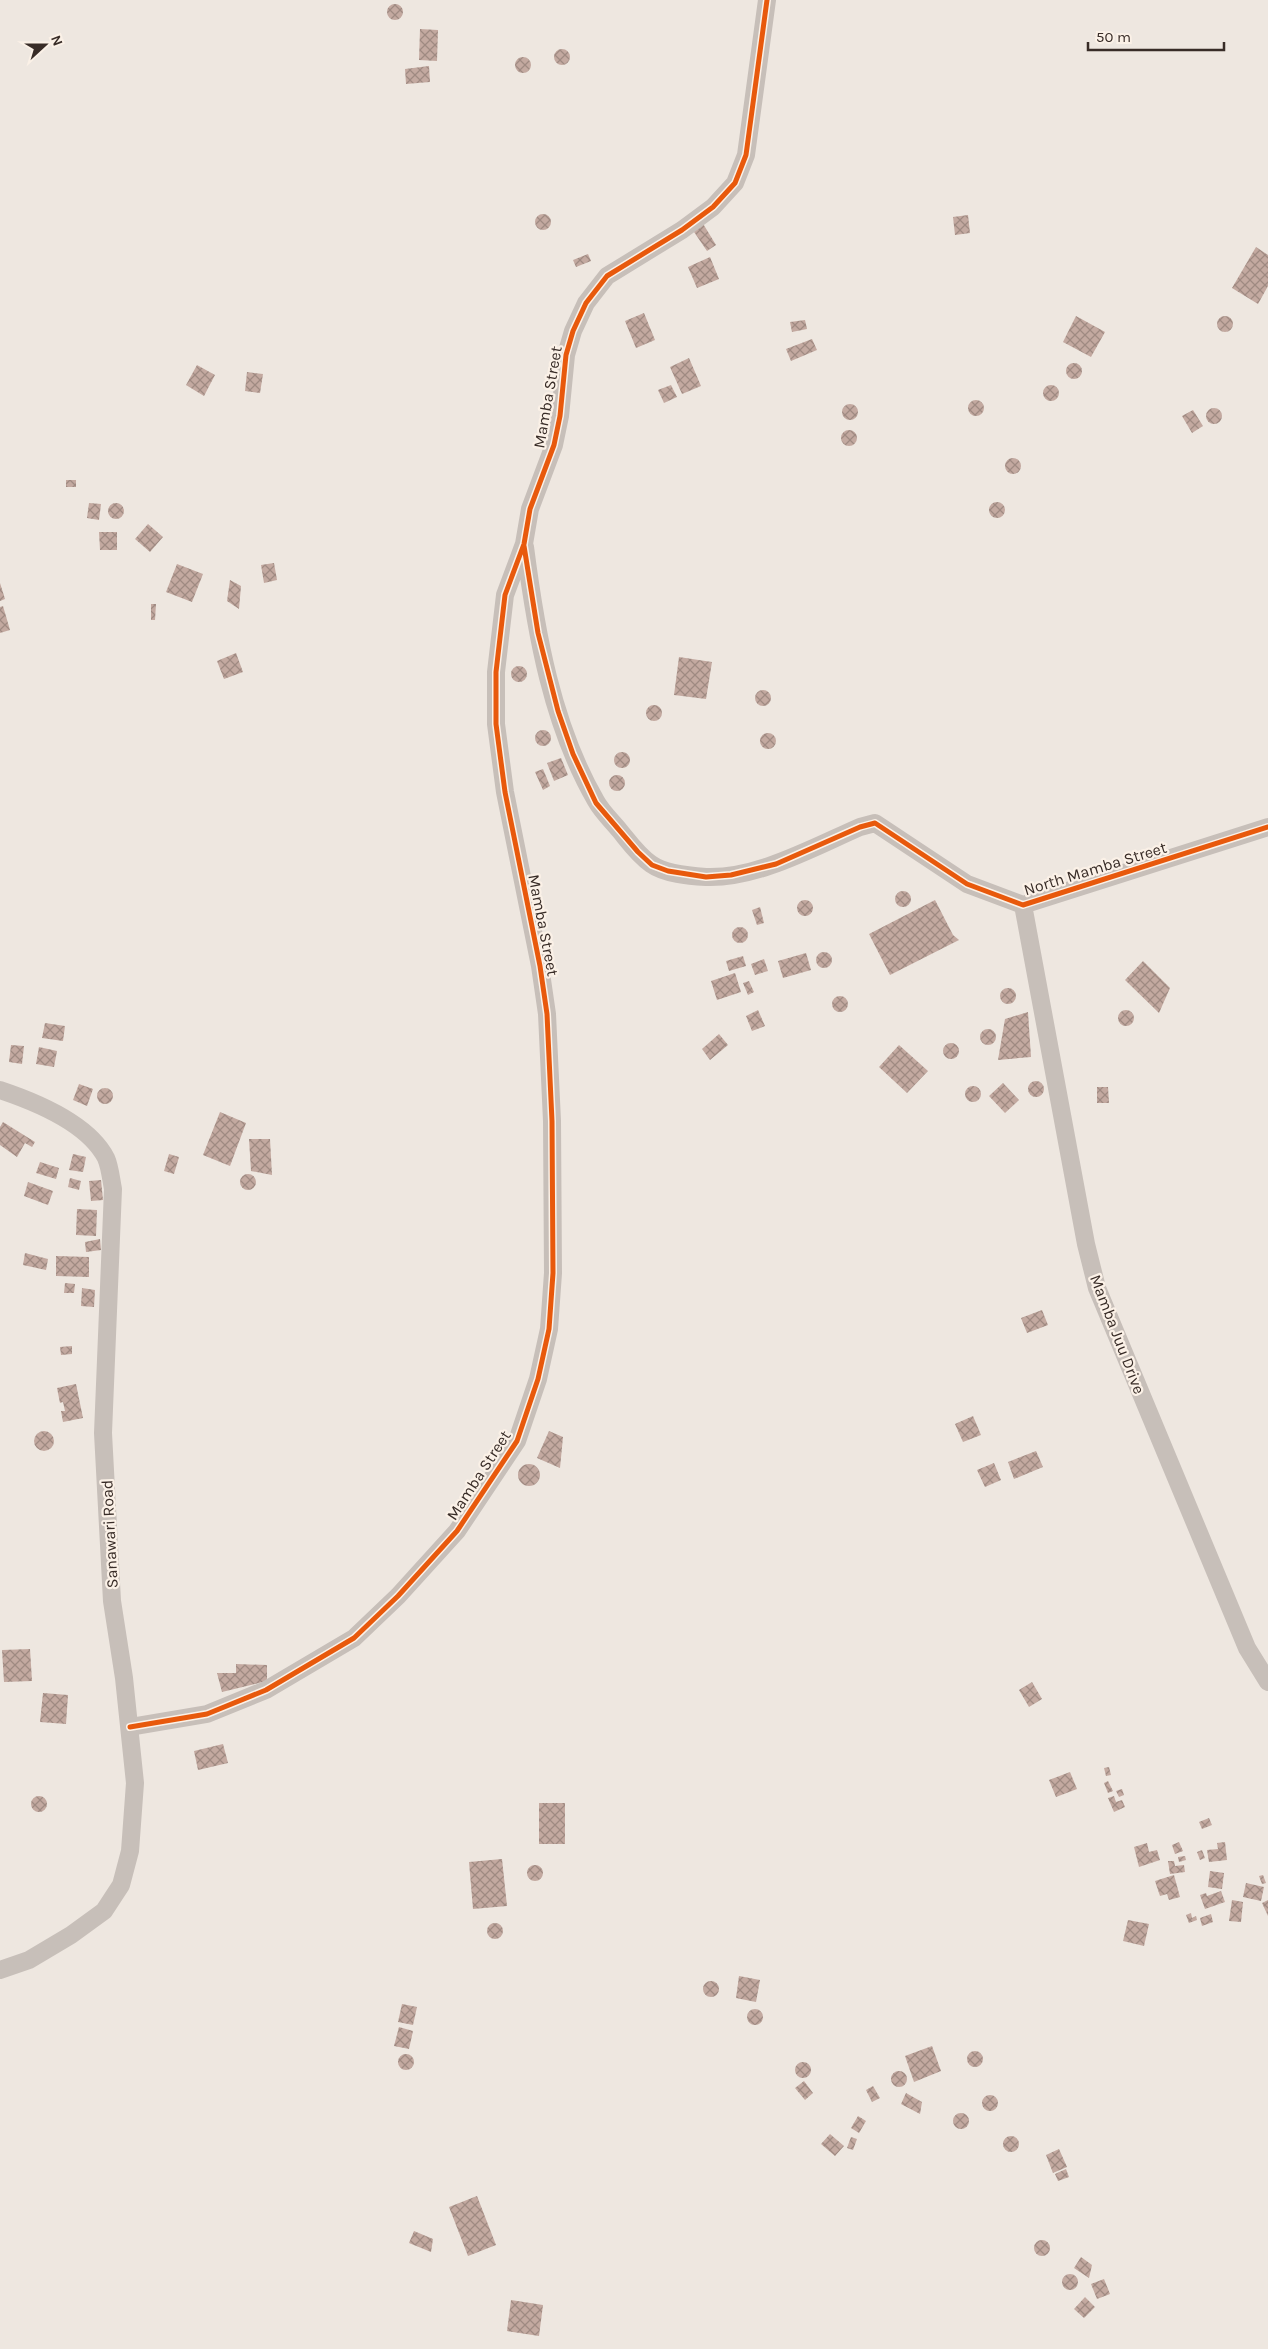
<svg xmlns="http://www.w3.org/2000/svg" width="1268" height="2349" viewBox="0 0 1268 2349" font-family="Karla,sans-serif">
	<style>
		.building { fill: url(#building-cross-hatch) }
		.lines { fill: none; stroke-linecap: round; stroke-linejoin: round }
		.minor { stroke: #c7bfb9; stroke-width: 18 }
		.cycleway-casing { stroke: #fbf1e7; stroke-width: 8 }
		.cycleway { stroke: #e8590c; stroke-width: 5 }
		.labels { text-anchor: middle; stroke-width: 4.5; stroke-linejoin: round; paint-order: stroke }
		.street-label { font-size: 16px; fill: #382c27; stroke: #fbf1e7 }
	</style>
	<defs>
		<pattern id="building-cross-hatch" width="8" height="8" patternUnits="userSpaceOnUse" patternTransform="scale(1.25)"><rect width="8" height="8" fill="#c3a9a0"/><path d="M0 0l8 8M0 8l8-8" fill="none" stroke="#9f8a82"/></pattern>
	</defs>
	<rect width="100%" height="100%" fill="#eee7e0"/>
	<path class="building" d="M387 12a8 8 0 1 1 16 0a8 8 0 1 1-16 0Z
		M 420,29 L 438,30 L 437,61 L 419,60 Z
		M554 57a8 8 0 1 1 16 0a8 8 0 1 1-16 0Z
		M515 65a8 8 0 1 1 16 0a8 8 0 1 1-16 0Z
		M 429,66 L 430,82 L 406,84 L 405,69 Z
		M535 222a8 8 0 1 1 16 0a8 8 0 1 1-16 0Z
		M 968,215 L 970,233 L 955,235 L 953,217 Z
		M 702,222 L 716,245 L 707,251 L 692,229 Z
		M 1256,247 L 1268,255 L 1268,286 L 1258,304 L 1232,288 Z
		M 588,254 L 591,261 L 576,267 L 573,260 Z
		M 710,257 L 719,279 L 697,288 L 688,267 Z
		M 644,313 L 655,340 L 636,348 L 625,321 Z
		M1217 324a8 8 0 1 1 16 0a8 8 0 1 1-16 0Z
		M 1076,316 L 1105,332 L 1091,357 L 1063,342 Z
		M 805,320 L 807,329 L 792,332 L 790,322 Z
		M 812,339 L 817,350 L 791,361 L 786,349 Z
		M 689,358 L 701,386 L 682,394 L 670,367 Z
		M1066 371a8 8 0 1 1 16 0a8 8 0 1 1-16 0Z
		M 197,365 L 215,375 L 204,396 L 186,385 Z
		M 247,372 L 263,374 L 260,393 L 245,391 Z
		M1043 393a8 8 0 1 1 16 0a8 8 0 1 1-16 0Z
		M 671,385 L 677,397 L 664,403 L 658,390 Z
		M968 408a8 8 0 1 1 16 0a8 8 0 1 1-16 0Z
		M842 412a8 8 0 1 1 16 0a8 8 0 1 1-16 0Z
		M1206 416a8 8 0 1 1 16 0a8 8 0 1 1-16 0Z
		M 1193,410 L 1203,426 L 1192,433 L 1182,416 Z
		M841 438a8 8 0 1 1 16 0a8 8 0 1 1-16 0Z
		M1005 466a8 8 0 1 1 16 0a8 8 0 1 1-16 0Z
		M 66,480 L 76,480 L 76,487 L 66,487 Z
		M989 510a8 8 0 1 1 16 0a8 8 0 1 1-16 0Z
		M108 511a8 8 0 1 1 16 0a8 8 0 1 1-16 0Z
		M 89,503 L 101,504 L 99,520 L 87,518 Z
		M 148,524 L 163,537 L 150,552 L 135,539 Z
		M 99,532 L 117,532 L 117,550 L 100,550 Z
		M 274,563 L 277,580 L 264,583 L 261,565 Z
		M 177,564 L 203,574 L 192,602 L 166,592 Z
		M 230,580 L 241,586 L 239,609 L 227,601 Z
		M 0,583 L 5,599 L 0,601 Z
		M 151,604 L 156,604 L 155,620 L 151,620 Z
		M 3,606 L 10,630 L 0,633 L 0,607 Z
		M 236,653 L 243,672 L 224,679 L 217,661 Z
		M 679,657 L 712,662 L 706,699 L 674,695 Z
		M511 674a8 8 0 1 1 16 0a8 8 0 1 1-16 0Z
		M755 698a8 8 0 1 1 16 0a8 8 0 1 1-16 0Z
		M646 713a8 8 0 1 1 16 0a8 8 0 1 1-16 0Z
		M535 738a8 8 0 1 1 16 0a8 8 0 1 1-16 0Z
		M760 741a8 8 0 1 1 16 0a8 8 0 1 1-16 0Z
		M614 760a8 8 0 1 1 16 0a8 8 0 1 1-16 0Z
		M 561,758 L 568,775 L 554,781 L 547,763 Z
		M 543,769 L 550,786 L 543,790 L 535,772 Z
		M609 783a8 8 0 1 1 16 0a8 8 0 1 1-16 0Z
		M895 899a8 8 0 1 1 16 0a8 8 0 1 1-16 0Z
		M797 908a8 8 0 1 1 16 0a8 8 0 1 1-16 0Z
		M 935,900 L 953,935 L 959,940 L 890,975 L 869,934 Z
		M 760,907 L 764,923 L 757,925 L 752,910 Z
		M732 935a8 8 0 1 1 16 0a8 8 0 1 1-16 0Z
		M816 960a8 8 0 1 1 16 0a8 8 0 1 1-16 0Z
		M 806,953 L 811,970 L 783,978 L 778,961 Z
		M 743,956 L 746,966 L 729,971 L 726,961 Z
		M 764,959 L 768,971 L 755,975 L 751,964 Z
		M 1143,961 L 1170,988 L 1159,1013 L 1125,980 Z
		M 735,973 L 741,992 L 717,1000 L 711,981 Z
		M 749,981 L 754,992 L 748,995 L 743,983 Z
		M1000 996a8 8 0 1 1 16 0a8 8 0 1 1-16 0Z
		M832 1004a8 8 0 1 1 16 0a8 8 0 1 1-16 0Z
		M1118 1018a8 8 0 1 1 16 0a8 8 0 1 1-16 0Z
		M 758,1010 L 765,1026 L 752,1031 L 746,1016 Z
		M 1028,1012 L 1031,1057 L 998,1060 L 1005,1019 Z
		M 45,1023 L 65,1026 L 63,1041 L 42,1038 Z
		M980 1037a8 8 0 1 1 16 0a8 8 0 1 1-16 0Z
		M 719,1034 L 728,1045 L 710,1060 L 702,1049 Z
		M943 1051a8 8 0 1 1 16 0a8 8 0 1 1-16 0Z
		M 11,1045 L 24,1046 L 22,1064 L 9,1062 Z
		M 899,1045 L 928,1071 L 907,1093 L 879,1067 Z
		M 39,1047 L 57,1051 L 54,1067 L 36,1064 Z
		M1028 1089a8 8 0 1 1 16 0a8 8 0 1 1-16 0Z
		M 1003,1083 L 1019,1100 L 1005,1113 L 989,1096 Z
		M 79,1084 L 93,1089 L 87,1106 L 73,1100 Z
		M965 1094a8 8 0 1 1 16 0a8 8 0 1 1-16 0Z
		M 1097,1087 L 1108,1087 L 1109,1103 L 1097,1103 Z
		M97 1096a8 8 0 1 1 16 0a8 8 0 1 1-16 0Z
		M 220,1112 L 246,1123 L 230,1166 L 203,1155 Z
		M 3,1122 L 35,1142 L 32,1147 L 25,1143 L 17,1157 L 0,1145 L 0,1127 Z
		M 249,1139 L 270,1139 L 272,1175 L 251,1171 Z
		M 73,1154 L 86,1157 L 83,1172 L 69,1170 Z
		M 169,1154 L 179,1157 L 174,1174 L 164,1171 Z
		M 40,1162 L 59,1168 L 56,1179 L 36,1173 Z
		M240 1182a8 8 0 1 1 16 0a8 8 0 1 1-16 0Z
		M 70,1178 L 81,1181 L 79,1190 L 68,1187 Z
		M 101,1180 L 103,1200 L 91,1201 L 89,1181 Z
		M 28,1182 L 53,1191 L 48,1205 L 24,1196 Z
		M 77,1209 L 97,1210 L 96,1236 L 76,1235 Z
		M 100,1239 L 101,1250 L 86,1252 L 85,1242 Z
		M 25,1253 L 48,1259 L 46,1270 L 23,1265 Z
		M 56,1256 L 89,1257 L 89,1277 L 56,1276 Z
		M 65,1283 L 75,1284 L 74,1293 L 64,1293 Z
		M 82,1288 L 95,1290 L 94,1307 L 81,1306 Z
		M 1042,1310 L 1048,1325 L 1027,1333 L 1021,1318 Z
		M 72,1346 L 72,1354 L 61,1355 L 60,1347 Z
		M 76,1384 L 83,1418 L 63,1422 L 61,1411 L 65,1411 L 63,1402 L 60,1403 L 57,1388 Z
		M 973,1416 L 981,1435 L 963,1442 L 955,1424 Z
		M 549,1431 L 563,1437 L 560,1468 L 537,1458 Z
		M34 1441a10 10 0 1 1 20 0a10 10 0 1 1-20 0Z
		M 1036,1451 L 1043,1467 L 1014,1479 L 1008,1462 Z
		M 994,1463 L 1001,1480 L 985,1487 L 977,1470 Z
		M518 1475a11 11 0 1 1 22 0a11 11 0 1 1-22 0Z
		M 30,1649 L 32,1681 L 4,1682 L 2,1650 Z
		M 236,1664 L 267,1665 L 267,1681 L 222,1692 L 217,1673 L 236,1673 Z
		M 1032,1682 L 1042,1699 L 1029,1707 L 1019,1690 Z
		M 43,1693 L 68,1695 L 66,1724 L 40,1722 Z
		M 223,1744 L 228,1763 L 198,1770 L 194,1751 Z
		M 1109,1767 L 1111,1775 L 1106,1776 L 1104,1768 Z
		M 1070,1772 L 1077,1789 L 1056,1797 L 1049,1780 Z
		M 1108,1781 L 1113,1791 L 1108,1793 L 1104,1783 Z
		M 1122,1789 L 1124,1795 L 1119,1797 L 1116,1791 Z
		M31 1804a8 8 0 1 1 16 0a8 8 0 1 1-16 0Z
		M 1114,1796 L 1116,1802 L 1122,1800 L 1125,1807 L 1114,1812 L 1108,1798 Z
		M 539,1803 L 565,1803 L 565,1844 L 539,1844 Z
		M 1209,1818 L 1212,1825 L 1202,1829 L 1199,1822 Z
		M 1179,1842 L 1183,1851 L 1175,1854 L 1172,1845 Z
		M 1225,1842 L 1227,1860 L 1209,1862 L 1207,1850 L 1218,1849 L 1217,1843 Z
		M 1147,1843 L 1149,1852 L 1157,1850 L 1160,1860 L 1139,1867 L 1134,1847 Z
		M 1202,1850 L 1205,1858 L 1200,1860 L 1197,1852 Z
		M 1185,1856 L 1186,1860 L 1179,1862 L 1178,1857 Z
		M 502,1859 L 507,1906 L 473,1909 L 469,1862 Z
		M 1168,1861 L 1174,1861 L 1175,1866 L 1184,1865 L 1185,1872 L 1170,1874 Z
		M527 1873a8 8 0 1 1 16 0a8 8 0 1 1-16 0Z
		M 1210,1871 L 1224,1873 L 1222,1889 L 1208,1887 Z
		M 1174,1875 L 1180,1897 L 1169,1900 L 1167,1894 L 1160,1896 L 1155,1881 Z
		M 1263,1875 L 1266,1883 L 1262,1884 L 1259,1876 Z
		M 1246,1883 L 1264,1887 L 1261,1901 L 1243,1897 Z
		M 1221,1891 L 1225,1902 L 1205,1909 L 1200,1895 L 1206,1893 L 1207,1896 Z
		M 1232,1900 L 1243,1902 L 1241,1922 L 1229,1921 Z
		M 1268,1900 L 1268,1916 L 1262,1903 Z
		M 1191,1913 L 1192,1918 L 1196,1916 L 1197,1920 L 1189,1923 L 1186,1915 Z
		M 1211,1914 L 1213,1922 L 1202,1926 L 1200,1918 Z
		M 1128,1920 L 1149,1924 L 1144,1946 L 1123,1941 Z
		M487 1931a8 8 0 1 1 16 0a8 8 0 1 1-16 0Z
		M 739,1976 L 760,1980 L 756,2002 L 736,1998 Z
		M703 1989a8 8 0 1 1 16 0a8 8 0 1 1-16 0Z
		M 402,2004 L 417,2007 L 413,2025 L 398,2022 Z
		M747 2017a8 8 0 1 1 16 0a8 8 0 1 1-16 0Z
		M 399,2027 L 413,2031 L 409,2049 L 394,2046 Z
		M 932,2046 L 941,2071 L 914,2082 L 905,2056 Z
		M967 2059a8 8 0 1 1 16 0a8 8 0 1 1-16 0Z
		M398 2062a8 8 0 1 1 16 0a8 8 0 1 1-16 0Z
		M795 2070a8 8 0 1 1 16 0a8 8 0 1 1-16 0Z
		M891 2079a8 8 0 1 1 16 0a8 8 0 1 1-16 0Z
		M 804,2081 L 813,2093 L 805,2100 L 795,2088 Z
		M 873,2086 L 880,2098 L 872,2102 L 866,2090 Z
		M 906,2093 L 922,2102 L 920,2114 L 901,2104 Z
		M982 2103a8 8 0 1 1 16 0a8 8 0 1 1-16 0Z
		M953 2121a8 8 0 1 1 16 0a8 8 0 1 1-16 0Z
		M 858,2116 L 866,2121 L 859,2133 L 851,2128 Z
		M 830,2134 L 844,2146 L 835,2156 L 821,2144 Z
		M1003 2144a8 8 0 1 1 16 0a8 8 0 1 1-16 0Z
		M 851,2137 L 857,2139 L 853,2150 L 847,2148 Z
		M 1059,2149 L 1067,2167 L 1053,2173 L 1046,2155 Z
		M 1066,2169 L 1069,2177 L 1058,2181 L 1055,2174 Z
		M 477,2196 L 496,2245 L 468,2256 L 449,2207 Z
		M 414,2231 L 433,2239 L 431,2252 L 409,2243 Z
		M1034 2248a8 8 0 1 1 16 0a8 8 0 1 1-16 0Z
		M 1081,2257 L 1092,2265 L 1089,2278 L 1074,2268 Z
		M1062 2282a8 8 0 1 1 16 0a8 8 0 1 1-16 0Z
		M 1104,2279 L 1110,2294 L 1097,2299 L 1091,2284 Z
		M 1085,2297 L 1095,2307 L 1084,2318 L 1074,2309 Z
		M 511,2300 L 543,2305 L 539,2336 L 507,2331 Z"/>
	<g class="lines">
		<path class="minor" d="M 525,547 C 536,633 552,725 596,801 C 602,812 612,821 620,831 C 629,842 638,855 651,864 C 665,874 689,876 706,877 C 757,879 814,847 860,827 L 875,823 L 967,884 L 1023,905 L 1268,827
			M 1023,905 L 1086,1244 L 1097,1288 L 1247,1648 L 1268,1682
			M 0,1090 C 36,1102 88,1123 106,1158 C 110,1167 111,1179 113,1189 L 103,1433 L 112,1601 L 124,1678 L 135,1783 L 130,1851 L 121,1885 L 104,1911 L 71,1935 L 29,1960 L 0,1970
			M 130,1727 L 207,1714 L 266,1690 L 354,1638 L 398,1596 L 457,1531 L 517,1441 L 538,1379 L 549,1329 L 553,1273 L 552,1121 L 547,1014 L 540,966 L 505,792 L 496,724 L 496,672 L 505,595 L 524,544 L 530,509 L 554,445 L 560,416 L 566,355 L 573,331 L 586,303 L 607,276 L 682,230 L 713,207 L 735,183 L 746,155 L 767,0"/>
		<defs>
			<path id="cycleway" d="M 524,546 L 538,633 L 558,711 L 573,754 L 596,803 L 638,852 L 652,865 L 668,871 L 706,877 L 731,875 L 776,864 L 860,827 L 875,823 L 967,884 L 1023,905 L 1268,827
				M 130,1727 L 207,1714 L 266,1690 L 354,1638 L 398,1596 L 457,1531 L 517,1441 L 538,1379 L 549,1329 L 553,1273 L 552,1121 L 547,1014 L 540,966 L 505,792 L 496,724 L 496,672 L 505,595 L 524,544 L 530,509 L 554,445 L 560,416 L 566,355 L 573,331 L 586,303 L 607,276 L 682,230 L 713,207 L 735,183 L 746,155 L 767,0"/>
		</defs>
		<use href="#cycleway" class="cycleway-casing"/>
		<use href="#cycleway" class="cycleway"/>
	</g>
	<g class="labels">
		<g class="street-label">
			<text transform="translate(547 397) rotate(-80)" y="6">Mamba Street</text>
			<text transform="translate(1095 868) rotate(-17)" y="6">North Mamba Street</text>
			<text transform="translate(544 925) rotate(79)" y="6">Mamba Street</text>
			<text transform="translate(1118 1334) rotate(69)" y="6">Mamba Juu Drive</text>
			<text transform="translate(478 1475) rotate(-57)" y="6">Mamba Street</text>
			<text transform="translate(109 1534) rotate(-93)" y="6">Sanawari Road</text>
		</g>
	</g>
	<g transform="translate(45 45) rotate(69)" stroke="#fbf1e7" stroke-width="4" paint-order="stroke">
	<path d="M0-4L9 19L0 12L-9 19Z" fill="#382c27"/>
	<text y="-8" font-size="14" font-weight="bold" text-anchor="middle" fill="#382c27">N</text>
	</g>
	<path d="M1088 42v8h136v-8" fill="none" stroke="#382c27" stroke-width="2.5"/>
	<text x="1096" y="42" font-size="15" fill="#382c27" stroke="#fbf1e7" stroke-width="4" paint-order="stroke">50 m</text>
</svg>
